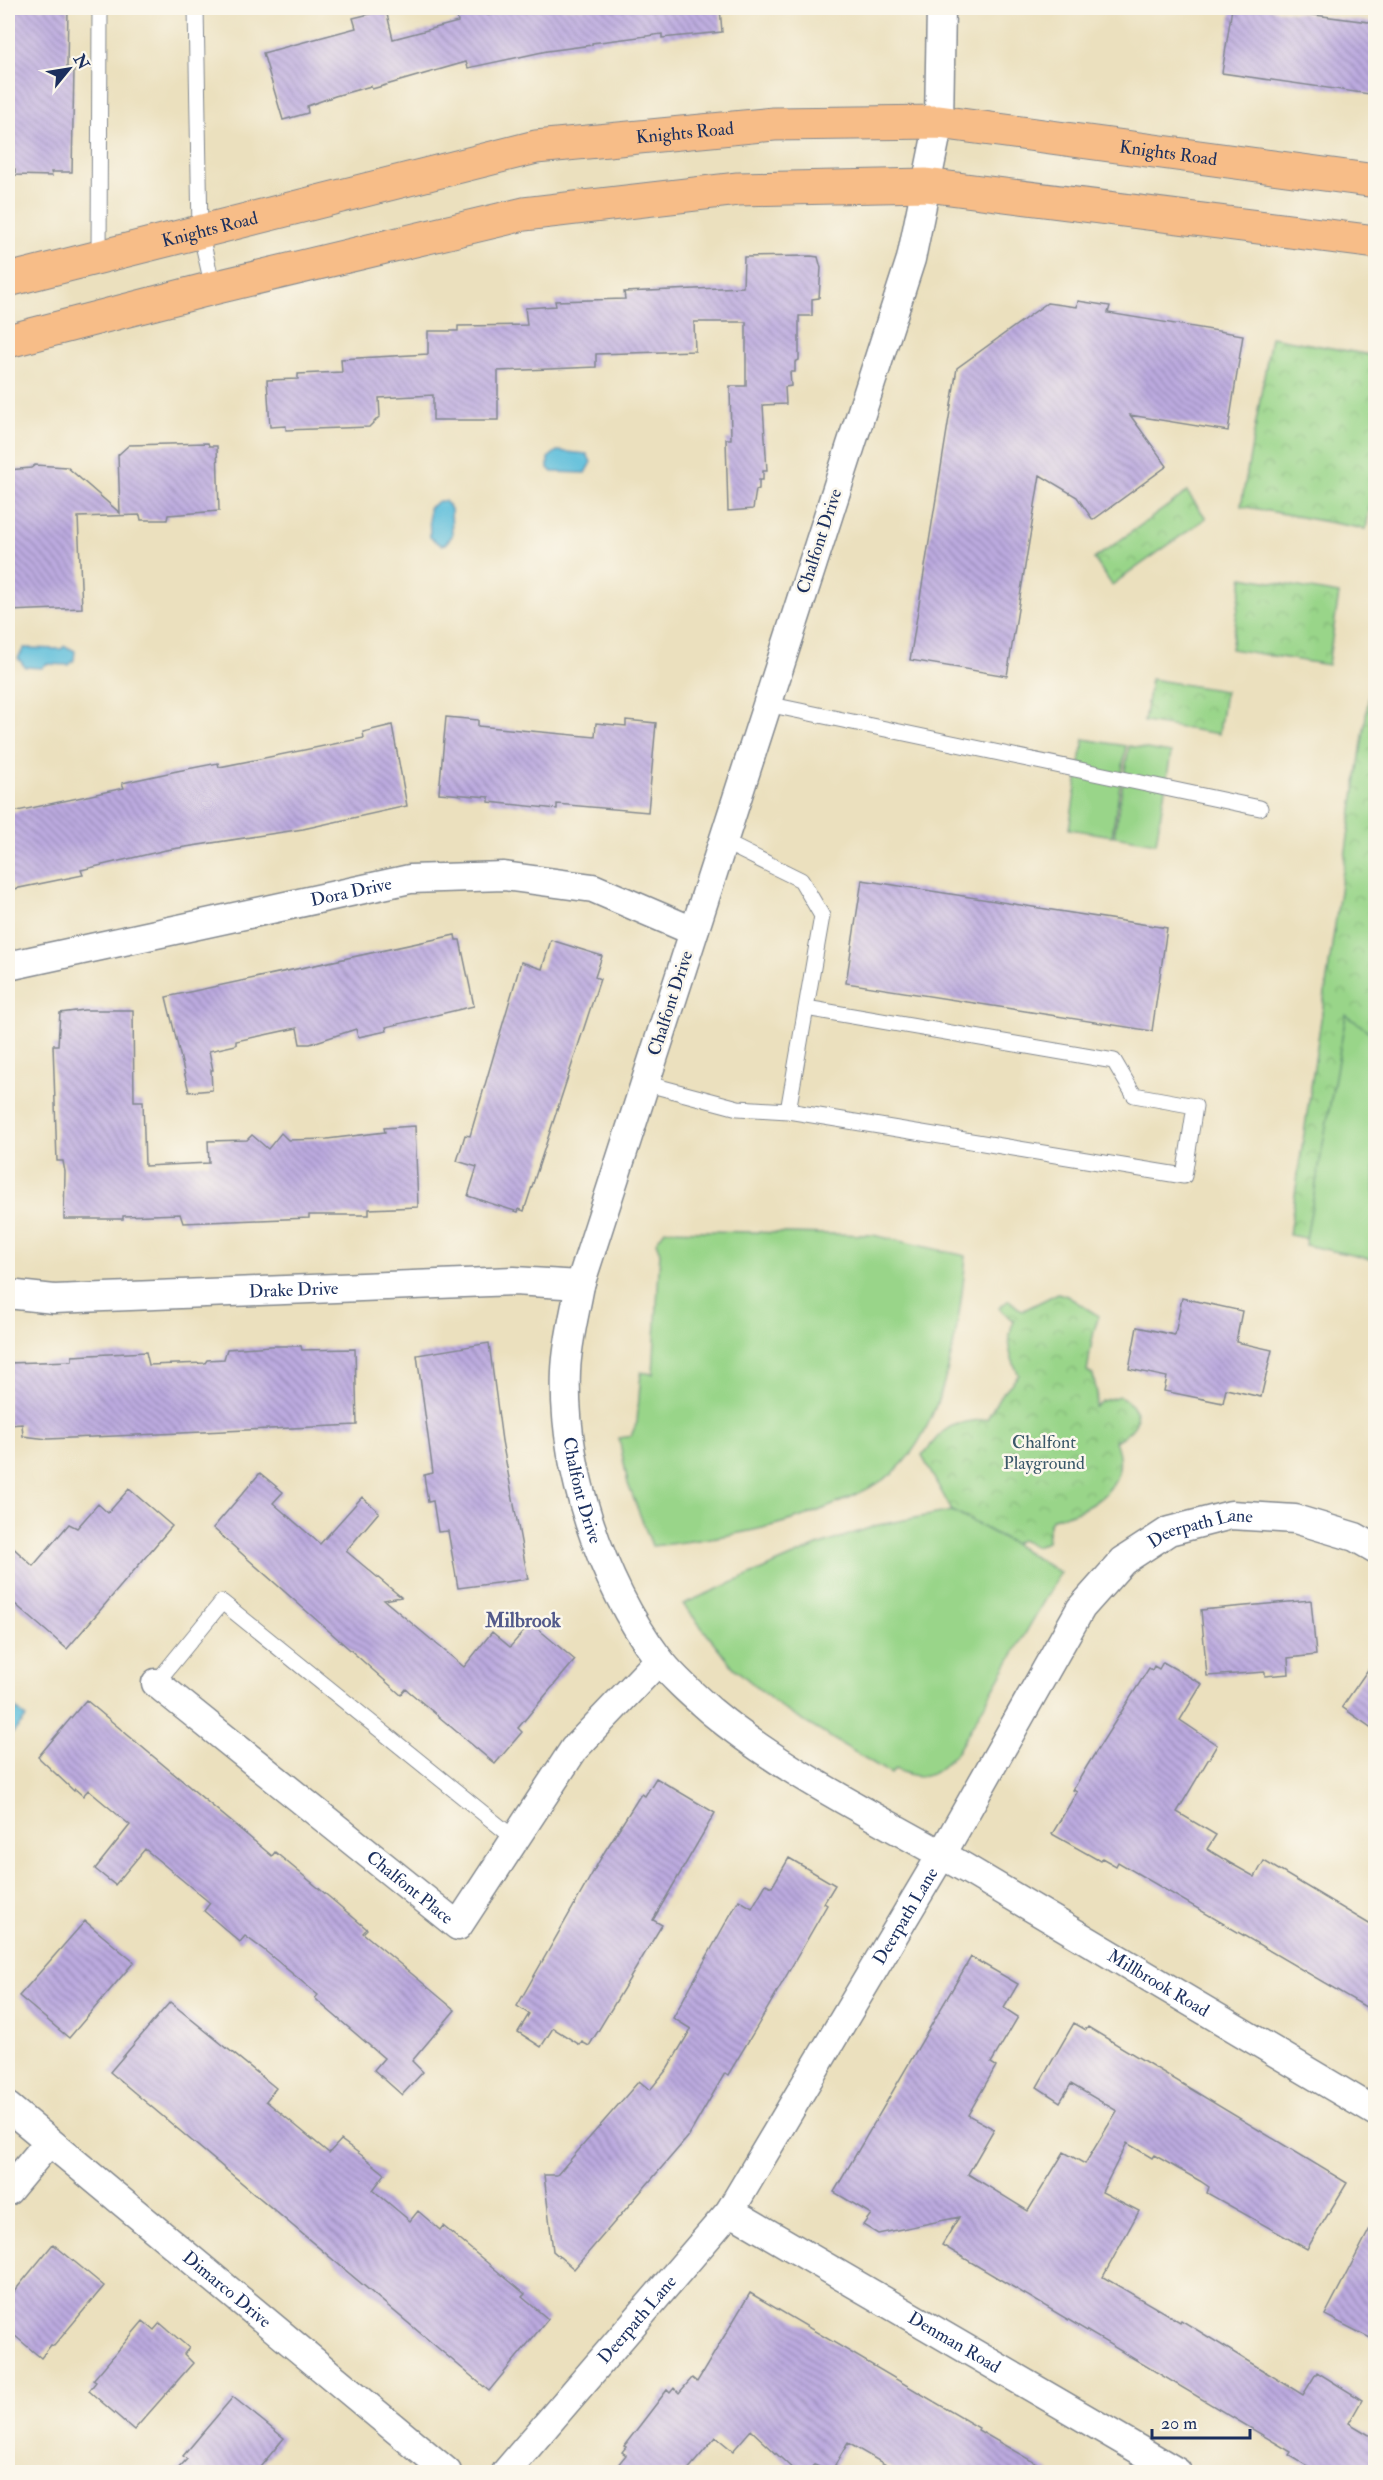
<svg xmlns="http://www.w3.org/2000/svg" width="1383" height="2480" viewBox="0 0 1383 2480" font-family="'IM FELL Double Pica',serif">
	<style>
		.park { fill: url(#park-crowns); stroke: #5a8274; stroke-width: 1.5 }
		.garden { fill: #99d589; stroke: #5a8274; stroke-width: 1.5 }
		.water { fill: #5bbdda; stroke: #3b769c; stroke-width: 1.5 }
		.building { fill: url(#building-back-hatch) }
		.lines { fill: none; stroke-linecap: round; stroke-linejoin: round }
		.lane-casing { stroke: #83888e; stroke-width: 17 }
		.street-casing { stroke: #83888e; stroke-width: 31 }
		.primary-casing { stroke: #83888e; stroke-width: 35 }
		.lane { stroke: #fff; stroke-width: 15 }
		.street { stroke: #fff; stroke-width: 28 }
		.primary { stroke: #f7bd88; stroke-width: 33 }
		.labels { text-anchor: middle; stroke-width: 5; stroke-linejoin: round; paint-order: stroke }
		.street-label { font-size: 18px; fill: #1b2f5e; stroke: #fbf7ec }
		.park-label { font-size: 18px; fill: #3a5869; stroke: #fbf7ec }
		.neighbourhood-label { font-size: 20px; font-weight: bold; fill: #535a8b; stroke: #fbf7ec }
	</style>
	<defs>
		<pattern id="park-crowns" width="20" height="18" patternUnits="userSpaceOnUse" patternTransform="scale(1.5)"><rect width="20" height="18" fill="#99d589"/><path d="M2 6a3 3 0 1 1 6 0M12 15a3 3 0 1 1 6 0" fill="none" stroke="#83b779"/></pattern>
		<pattern id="building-back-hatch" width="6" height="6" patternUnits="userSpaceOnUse" patternTransform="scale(1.5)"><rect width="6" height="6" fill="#bcaadf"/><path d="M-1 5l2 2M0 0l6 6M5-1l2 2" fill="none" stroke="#988bb8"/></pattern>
	</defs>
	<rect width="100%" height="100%" fill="#fbf7ec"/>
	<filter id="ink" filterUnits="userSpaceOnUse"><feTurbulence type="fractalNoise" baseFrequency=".0167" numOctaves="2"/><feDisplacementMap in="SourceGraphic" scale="12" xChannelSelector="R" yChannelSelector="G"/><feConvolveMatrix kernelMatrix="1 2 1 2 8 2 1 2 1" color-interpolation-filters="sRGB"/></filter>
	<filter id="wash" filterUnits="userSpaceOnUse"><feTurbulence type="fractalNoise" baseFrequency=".008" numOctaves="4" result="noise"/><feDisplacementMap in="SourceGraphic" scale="24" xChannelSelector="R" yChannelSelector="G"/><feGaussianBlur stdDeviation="1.35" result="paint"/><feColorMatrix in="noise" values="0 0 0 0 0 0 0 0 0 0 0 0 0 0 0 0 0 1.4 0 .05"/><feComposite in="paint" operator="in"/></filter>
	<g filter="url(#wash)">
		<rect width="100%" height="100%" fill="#ebe0be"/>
		<path class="park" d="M 1271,337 L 1375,356 L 1375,475 L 1366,529 L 1241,506 Z
			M 1187,492 L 1206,518 L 1112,585 L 1094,559 Z
			M 1243,577 L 1339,594 L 1328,665 L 1231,649 Z
			M 1151,679 L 1225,691 L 1219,734 L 1144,722 Z
			M 1371,682 L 1375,682 L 1375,1252 L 1289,1235 Z
			M 1058,1293 L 1067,1296 L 1099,1316 C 1091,1334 1091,1352 1087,1371 L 1093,1375 L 1097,1393 L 1095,1407 L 1102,1401 L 1120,1396 C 1146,1413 1139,1429 1115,1441 C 1133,1485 1092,1511 1053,1518 L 1049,1525 L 1047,1542 L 1036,1547 L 1021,1540 L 1014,1544 L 952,1511 L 922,1456 C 947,1425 947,1424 987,1419 L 1000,1396 L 1019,1375 C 1009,1355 1005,1342 1014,1321 L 999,1308 L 1009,1300 L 1022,1311 Z"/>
		<path class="garden" d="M 1084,739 L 1126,746 L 1112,836 L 1069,829 Z
			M 1129,746 L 1171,753 L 1156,843 L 1114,836 Z
			M 1346,1015 L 1375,1036 L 1375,1260 L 1305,1245 Z
			M 665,1230 L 873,1235 L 966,1256 C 960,1322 946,1425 894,1472 C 882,1482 868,1489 855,1495 C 791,1527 723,1538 652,1546 L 628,1484 L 619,1438 L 631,1436 L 637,1422 L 641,1372 L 653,1374 L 660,1252 L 656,1242 Z
			M 952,1511 L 1014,1544 L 1060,1573 L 957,1752 C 934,1775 927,1784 895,1769 L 891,1774 L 783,1709 L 734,1668 L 683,1604 L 817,1546 L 878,1525 Z"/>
		<path class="water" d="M 557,451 L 587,454 L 591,462 L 585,473 L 552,472 L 548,468 L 548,458 Z
			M 439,501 L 445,501 L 451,509 L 452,536 L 445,544 L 441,545 L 430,537 L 429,508 Z
			M 65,646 L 75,651 L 74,660 L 69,665 L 46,664 L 42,668 L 25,667 L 18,658 L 24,648 L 61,649 Z
			M 8,1701 L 26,1718 L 11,1735 L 8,1732 Z"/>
		<g id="blocks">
			<path class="building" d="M 8,8 L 68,8 L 67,68 L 74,68 L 72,172 L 51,172 L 52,176 L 15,175 L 15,169 L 8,169 Z
				M 455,8 L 487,8 L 488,15 L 522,8 L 720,8 L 722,32 L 662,38 L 662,34 L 592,43 L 592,45 L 547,51 L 468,68 L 466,62 L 372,89 L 371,86 L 335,96 L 307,106 L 308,113 L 283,120 L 263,53 L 356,28 L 353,18 L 386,10 L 393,39 L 458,22 Z
				M 1232,8 L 1262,8 L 1376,23 L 1376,95 L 1222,73 Z
				M 811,256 L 818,257 L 821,268 L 819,298 L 812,299 L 812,316 L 799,316 L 799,360 L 795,362 L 795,372 L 790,372 L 791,386 L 785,387 L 786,404 L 763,405 L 767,471 L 763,471 L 763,480 L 759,480 L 759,489 L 756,490 L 753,509 L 728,511 L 726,439 L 731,439 L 730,386 L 746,386 L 746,322 L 694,322 L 695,351 L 596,354 L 596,367 L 498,371 L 498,420 L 433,420 L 433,395 L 379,398 L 380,416 L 369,427 L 286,430 L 286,426 L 270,427 L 267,380 L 298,379 L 298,374 L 342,372 L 341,359 L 428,354 L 428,331 L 458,331 L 458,326 L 527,325 L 525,308 L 556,306 L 555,301 L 625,299 L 624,292 L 743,287 L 744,257 Z
				M 1078,301 L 1110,306 L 1108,313 L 1243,335 L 1228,431 L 1130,415 L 1167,466 L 1093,520 L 1077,497 L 1040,475 L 1007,676 L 910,660 L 957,368 L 1047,303 L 1077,307 Z
				M 208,443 L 209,446 L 217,446 L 219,511 L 168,515 L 167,520 L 141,520 L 140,515 L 78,517 L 82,608 L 9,611 L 8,470 L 31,468 L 35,465 L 67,467 L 120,513 L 118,455 L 129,445 Z
				M 446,717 L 478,720 L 478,726 L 595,737 L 596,723 L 626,726 L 626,720 L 656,723 L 648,812 L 557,804 L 557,809 L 489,802 L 489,797 L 439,793 Z
				M 392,725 L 407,806 L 303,829 L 166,850 L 81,870 L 83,875 L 14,889 L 13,884 L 8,885 L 8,813 L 124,788 L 122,783 L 177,771 L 218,763 L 219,767 L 364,738 L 363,732 Z
				M 862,880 L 1167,928 L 1152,1031 L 846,983 Z
				M 455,935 L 456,940 L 460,940 L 474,1006 L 386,1027 L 387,1031 L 358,1037 L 356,1029 L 310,1044 L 300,1044 L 297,1028 L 236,1041 L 236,1045 L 209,1051 L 213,1070 L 211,1070 L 212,1090 L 189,1092 L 166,997 Z
				M 551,940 L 602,956 L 595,977 L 600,979 L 524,1211 L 519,1209 L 518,1212 L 468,1196 L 477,1167 L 457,1161 L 465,1135 L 470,1136 L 521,962 L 542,969 Z
				M 84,1010 L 133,1010 L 134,1101 L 143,1101 L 145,1166 L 209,1163 L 208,1141 L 247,1140 L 252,1135 L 268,1149 L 281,1133 L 288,1140 L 327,1139 L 385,1132 L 384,1128 L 415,1126 L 418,1207 L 369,1209 L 369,1215 L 309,1215 L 309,1218 L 183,1223 L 180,1214 L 123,1216 L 123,1219 L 64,1219 L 65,1172 L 63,1161 L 57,1161 L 53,1045 L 58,1045 L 60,1013 Z
				M 1182,1298 L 1242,1311 L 1236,1342 L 1272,1350 L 1261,1397 L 1226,1389 L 1223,1403 L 1164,1391 L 1167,1377 L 1129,1369 L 1137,1327 L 1175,1335 Z
				M 489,1343 L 502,1441 L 528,1579 L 458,1588 L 448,1531 L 438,1532 L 433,1501 L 428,1502 L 424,1475 L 433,1473 L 417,1355 Z
				M 271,1346 L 301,1346 L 302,1350 L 355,1349 L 357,1425 L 48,1439 L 23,1436 L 22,1424 L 8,1425 L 8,1363 L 72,1361 L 72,1356 L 146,1352 L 149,1365 L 205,1363 L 207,1360 L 224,1359 L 227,1349 Z
				M 260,1473 L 283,1492 L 273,1503 L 320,1544 L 362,1497 L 379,1512 L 346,1551 L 401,1597 L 384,1600 L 464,1667 L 492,1632 L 510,1647 L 531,1623 L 575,1660 L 518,1728 L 522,1732 L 495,1764 L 406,1689 L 401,1695 L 213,1528 Z
				M 129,1489 L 172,1526 L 67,1649 L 8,1598 L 8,1543 L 33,1566 L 69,1524 L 77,1528 L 98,1504 L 108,1513 Z
				M 1311,1600 L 1316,1655 L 1288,1658 L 1289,1674 L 1265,1676 L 1265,1672 L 1207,1676 L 1201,1610 Z
				M 1376,1658 L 1376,1731 L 1342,1707 Z
				M 1163,1662 L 1202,1684 L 1180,1720 L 1217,1745 L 1177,1812 L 1216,1835 L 1207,1849 L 1230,1863 L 1255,1877 L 1264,1861 L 1376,1928 L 1376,2013 L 1118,1862 L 1116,1866 L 1102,1858 L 1100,1861 L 1052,1834 L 1077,1792 L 1073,1790 L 1087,1766 L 1149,1668 L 1152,1670 L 1154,1666 L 1159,1669 Z
				M 86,1700 L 272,1856 L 275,1852 L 322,1891 L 367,1929 L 363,1933 L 455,2010 L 412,2061 L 423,2072 L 402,2095 L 374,2070 L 384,2058 L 320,2003 L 315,1998 L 318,1995 L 264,1950 L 245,1936 L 240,1942 L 204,1911 L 210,1903 L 145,1849 L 115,1885 L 95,1869 L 130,1825 L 88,1790 L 83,1796 L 75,1789 L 74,1791 L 38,1757 Z
				M 656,1778 L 715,1813 L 653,1920 L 662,1925 L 589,2046 L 582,2042 L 580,2045 L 553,2028 L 541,2047 L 518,2032 L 529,2014 L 517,2006 L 605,1851 L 641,1794 L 645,1796 Z
				M 789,1858 L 835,1885 L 824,1903 L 827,1905 L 758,2025 L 728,2075 L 725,2073 L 688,2137 L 574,2269 L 553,2251 L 544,2175 L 557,2175 L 639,2081 L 650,2090 L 668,2068 L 691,2029 L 673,2018 L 725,1924 L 739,1900 L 752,1908 L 766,1884 L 772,1887 Z
				M 85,1921 L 134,1962 L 69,2038 L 19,1996 Z
				M 971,1957 L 1018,1984 L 1004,2008 L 1018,2017 L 991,2063 L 996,2066 L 968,2115 L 994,2129 L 968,2174 L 1028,2211 L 1064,2152 L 1085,2164 L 1117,2111 L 1071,2084 L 1060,2102 L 1037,2087 L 1074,2023 L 1086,2030 L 1088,2027 L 1347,2183 L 1307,2249 L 1207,2193 L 1209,2187 L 1200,2181 L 1154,2155 L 1152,2158 L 1127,2143 L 1102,2192 L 1139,2211 L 1103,2277 L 1180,2322 L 1181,2320 L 1303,2395 L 1317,2372 L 1362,2400 L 1349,2423 L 1376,2439 L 1376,2472 L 1317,2472 L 1289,2455 L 1291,2452 L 942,2245 L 959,2217 L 878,2234 L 863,2225 L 871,2214 L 834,2192 Z
				M 170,2002 L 276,2088 L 266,2101 L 329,2153 L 341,2140 L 364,2157 L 385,2174 L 373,2190 L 410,2221 L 418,2211 L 440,2230 L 443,2226 L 525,2294 L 522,2297 L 548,2319 L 489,2391 L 110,2072 Z
				M 1376,2217 L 1376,2341 L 1325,2315 Z
				M 53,2244 L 104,2286 L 54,2346 L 51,2345 L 41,2358 L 8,2330 L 8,2299 Z
				M 750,2293 L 979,2428 L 978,2430 L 1051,2472 L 898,2472 L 848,2443 L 831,2472 L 814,2465 L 807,2472 L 796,2472 L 751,2430 L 733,2451 L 716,2437 L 686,2472 L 612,2472 L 626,2455 L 622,2452 L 626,2447 L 624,2446 L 667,2390 L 670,2393 L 674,2388 L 679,2393 L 692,2378 L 697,2382 Z
				M 143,2321 L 154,2330 L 160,2323 L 189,2348 L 184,2354 L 193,2363 L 134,2430 L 89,2391 L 96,2382 L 93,2380 Z
				M 233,2397 L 284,2438 L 256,2472 L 175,2472 L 187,2459 L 183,2456 Z"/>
		</g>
	</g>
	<g filter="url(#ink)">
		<use href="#blocks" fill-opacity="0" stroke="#83888e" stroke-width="1.5"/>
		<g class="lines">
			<defs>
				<path id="lane" d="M 196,8 L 200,231 L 213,288
					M 99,257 L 100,8
					M 767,704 L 1260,808
					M 644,1083 L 738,1108 L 788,1111 L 822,916 L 801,880 L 722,841
					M 788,1111 L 1184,1176 L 1195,1106 L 1134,1095 L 1114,1061 L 806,1008
					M 156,1683 L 222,1602 L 515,1839"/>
				<g id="street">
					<path id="s1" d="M 941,8 L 939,122 L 911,259 L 580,1285 C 575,1313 567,1343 566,1371 C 562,1466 601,1582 658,1658 C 672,1677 694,1696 711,1711 C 790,1777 884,1820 972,1872 C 1106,1952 1241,2032 1376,2112"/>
					<path id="s2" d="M 8,966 L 410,879 L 504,876 L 593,888 L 693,931"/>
					<path id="s3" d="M 8,1294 L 54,1299 L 514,1281 L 580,1285"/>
					<path id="s4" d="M 156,1683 L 458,1926 L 574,1749 L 659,1660"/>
					<path id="s5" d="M 8,2107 L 447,2472"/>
					<path d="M 8,2191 L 48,2143"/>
					<path id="s6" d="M 730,2211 L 1177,2472"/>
					<path id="s7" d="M 506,2472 L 730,2211 L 942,1854 L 1081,1608 L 1123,1561 L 1169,1531 L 1231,1515 L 1295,1519 L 1355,1537 L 1376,1549"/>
				</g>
				<g id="primary">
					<path id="s8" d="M 8,280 L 536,147 L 774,124 L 939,122 L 1376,181"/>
					<path d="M 8,341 L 213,288 L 524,214 L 738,189 L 926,185 L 1376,242"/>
				</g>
			</defs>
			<use href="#lane" class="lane-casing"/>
			<use href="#street" class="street-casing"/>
			<use href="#primary" class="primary-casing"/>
			<use href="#lane" class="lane"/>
			<use href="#street" class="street"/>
			<use href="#primary" class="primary"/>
		</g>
	</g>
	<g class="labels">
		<g class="street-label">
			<text dy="6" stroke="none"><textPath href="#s8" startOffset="694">Knights Road</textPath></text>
			<text dy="6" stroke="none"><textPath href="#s8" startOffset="1180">Knights Road</textPath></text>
			<text dy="6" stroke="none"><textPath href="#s8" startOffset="208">Knights Road</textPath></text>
			<text transform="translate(819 541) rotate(-72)" y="6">Chalfont Drive</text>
			<text dy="6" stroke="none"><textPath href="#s2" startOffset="351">Dora Drive</textPath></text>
			<text transform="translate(670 1003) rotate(-72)" y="6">Chalfont Drive</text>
			<text dy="6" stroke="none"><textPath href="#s3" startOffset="286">Drake Drive</textPath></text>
			<text dy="6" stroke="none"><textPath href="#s1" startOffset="1540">Chalfont Drive</textPath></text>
			<text dy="6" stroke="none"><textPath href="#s7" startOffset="1191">Deerpath Lane</textPath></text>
			<text dy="6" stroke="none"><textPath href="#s4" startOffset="326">Chalfont Place</textPath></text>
			<text dy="6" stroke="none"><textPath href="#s7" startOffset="687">Deerpath Lane</textPath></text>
			<text dy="6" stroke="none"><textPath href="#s1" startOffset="2325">Millbrook Road</textPath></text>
			<text dy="6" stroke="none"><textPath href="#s5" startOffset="285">Dimarco Drive</textPath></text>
			<text dy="6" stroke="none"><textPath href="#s7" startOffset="201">Deerpath Lane</textPath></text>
			<text dy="6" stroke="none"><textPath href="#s6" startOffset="260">Denman Road</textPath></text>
		</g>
		<g class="park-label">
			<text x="1044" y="1448">Chalfont<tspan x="1044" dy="21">Playground</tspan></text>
		</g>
		<g class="neighbourhood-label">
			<text x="523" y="1627">Milbrook</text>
		</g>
	</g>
	<rect width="1383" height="2480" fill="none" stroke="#fbf7ec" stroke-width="30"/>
	<g transform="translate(69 69) rotate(60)" stroke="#fbf7ec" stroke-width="4.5" paint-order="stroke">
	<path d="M0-4.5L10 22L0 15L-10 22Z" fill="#1b2f5e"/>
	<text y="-9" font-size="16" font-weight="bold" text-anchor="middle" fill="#1b2f5e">N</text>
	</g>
	<path d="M1152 2429v9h98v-9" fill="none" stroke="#1b2f5e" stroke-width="3"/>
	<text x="1161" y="2429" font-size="18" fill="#1b2f5e" stroke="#fbf7ec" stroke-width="4.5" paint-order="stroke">20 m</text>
</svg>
